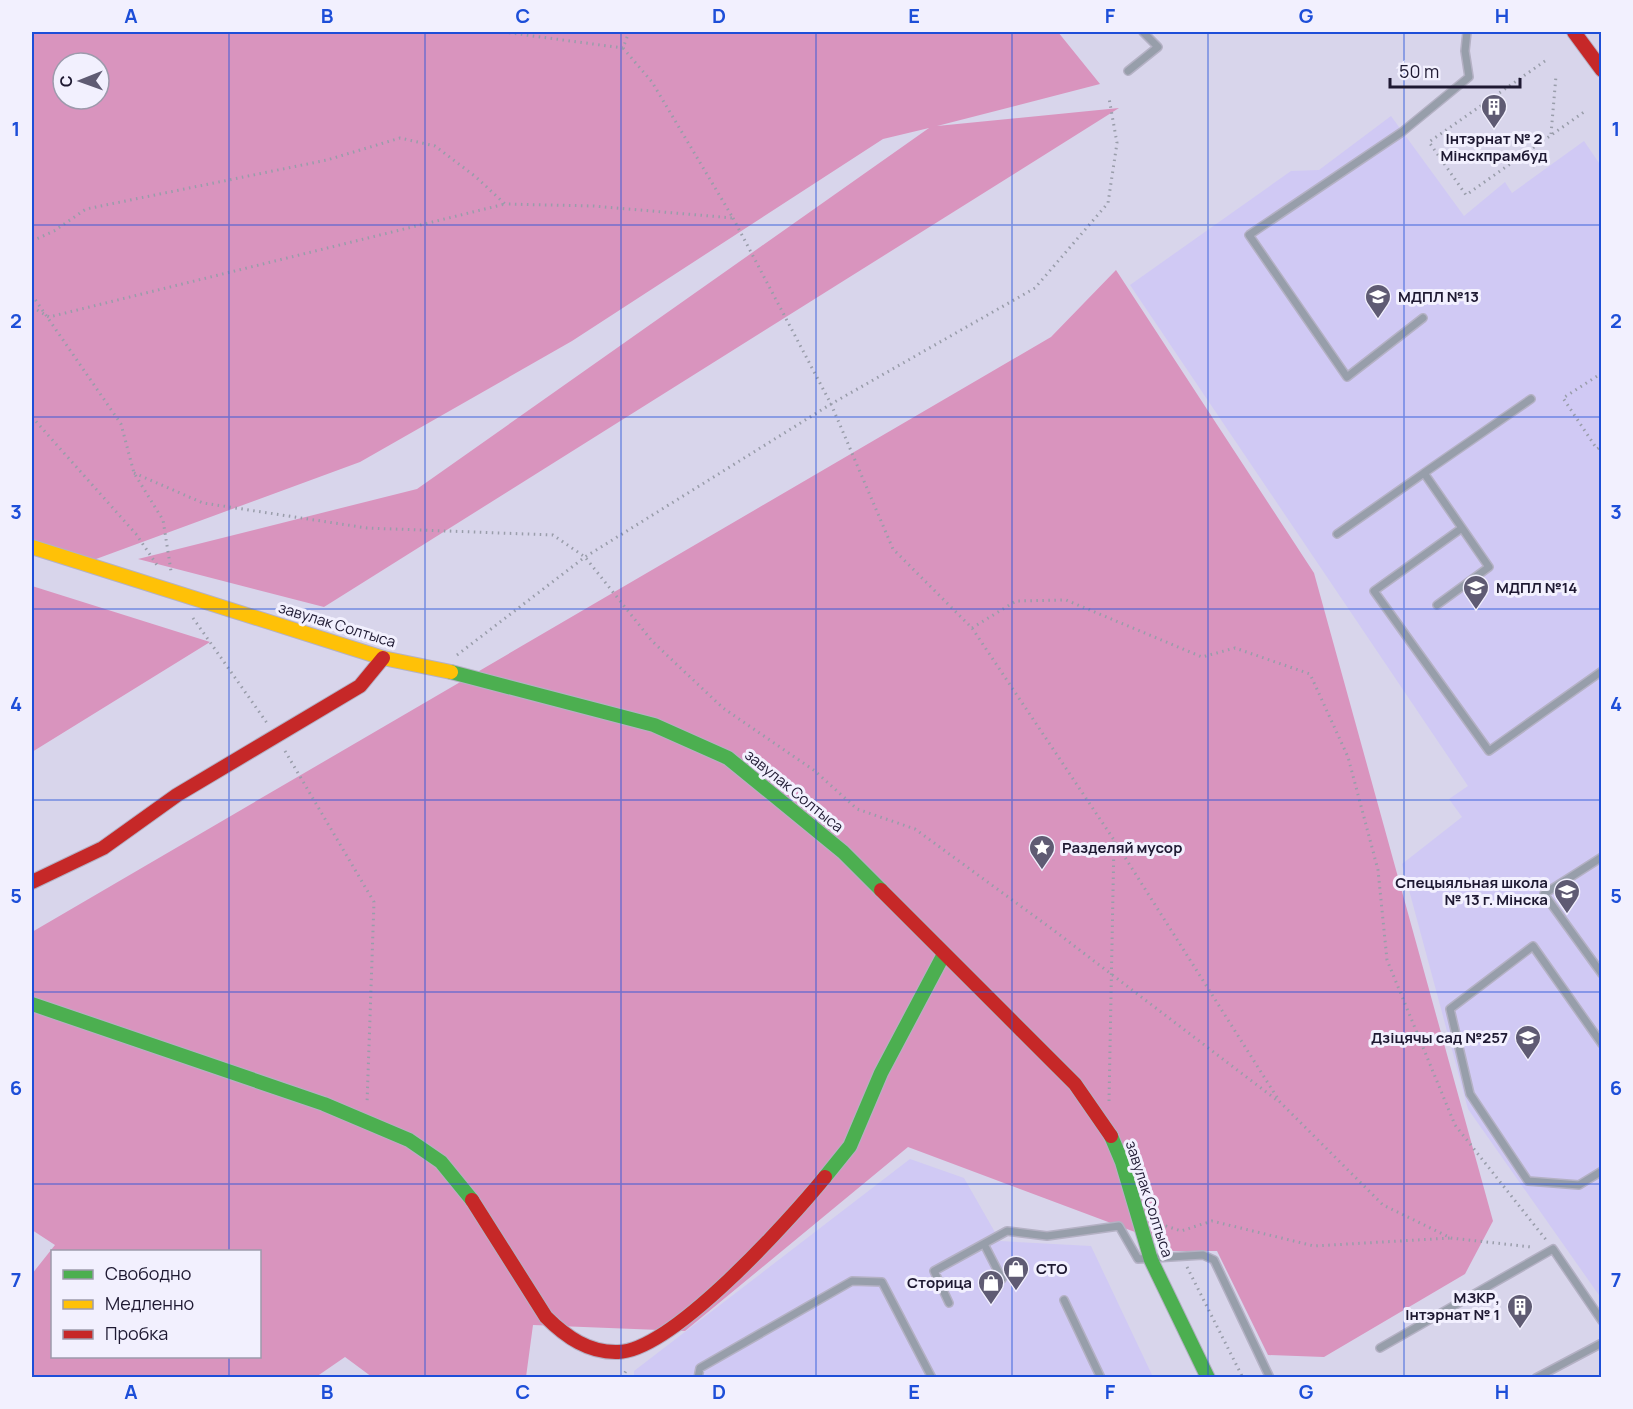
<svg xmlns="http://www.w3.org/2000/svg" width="1633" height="1409" viewBox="0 0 1633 1409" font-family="Manrope,sans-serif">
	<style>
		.built { fill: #d0c9f4 }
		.forest { fill: #d994be; fill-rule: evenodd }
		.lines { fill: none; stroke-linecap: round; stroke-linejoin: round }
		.lane-casing { stroke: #b4b1c4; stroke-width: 10 }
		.fast-casing { stroke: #b4b1c4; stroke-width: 16 }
		.slow-casing { stroke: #b4b1c4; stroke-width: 16 }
		.jam-casing { stroke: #b4b1c4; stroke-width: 16 }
		.path { stroke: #999daa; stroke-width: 3; stroke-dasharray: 1.5 4.5; stroke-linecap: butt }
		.lane { stroke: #979eaa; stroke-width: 7 }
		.fast { stroke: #4caf50; stroke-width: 14 }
		.slow { stroke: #ffc107; stroke-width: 14 }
		.jam { stroke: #c62828; stroke-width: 14 }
		.grid { fill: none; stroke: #1d4ed8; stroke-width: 1.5; stroke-opacity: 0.55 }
		.labels { text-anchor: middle; stroke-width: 6; stroke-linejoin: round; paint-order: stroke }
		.poi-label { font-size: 15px; font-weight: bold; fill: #1e1932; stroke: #f2f0fe; text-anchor: start }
		.street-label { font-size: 15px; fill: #1e1932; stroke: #f2f0fe }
		.neatline { fill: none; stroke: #1d4ed8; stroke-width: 2 }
		.grid-label { font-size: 20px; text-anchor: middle; font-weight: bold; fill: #1d4ed8 }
	</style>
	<rect width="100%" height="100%" fill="#d8d5eb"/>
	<path class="built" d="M 1391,116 L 1464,216 L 1505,182 L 1512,193 L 1584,141 L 1601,166 L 1601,1298 L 1468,1109 L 1402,864 L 1462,817 L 1449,799 L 1468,786 L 1130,285 L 1291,171 L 1319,170 Z
		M 910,1159 L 964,1178 L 1000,1241 L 1091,1246 L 1153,1377 L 634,1378 L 634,1371 Z"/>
	<path class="forest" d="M 32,32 L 1058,32 L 1100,84 L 937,126 L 1119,108 L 324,607 L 138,559 L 417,489 L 929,128 L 883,139 L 572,341 L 360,462 L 77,566 L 32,548 ZM 63,63 L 99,63 L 99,99 L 63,99 Z
		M 1116,270 L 1314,573 L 1493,1221 L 1465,1274 L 1324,1357 L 1268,1355 L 1217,1251 L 1165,1251 L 1159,1241 L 908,1147 L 685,1331 L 533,1325 L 526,1377 L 372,1377 L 345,1357 L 316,1377 L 32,1377 L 32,1274 L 55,1245 L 32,1230 L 32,932 L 1051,337 ZM 52,1252 L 260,1252 L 260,1356 L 52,1356 Z
		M 32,586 L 210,642 L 32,752 Z"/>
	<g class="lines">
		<defs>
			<path id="lane" d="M 1128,71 L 1158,47 L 1143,32
				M 1423,318 L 1347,377 L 1249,235 L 1402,132 L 1469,77 L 1465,51 L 1467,32
				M 1462,528 L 1374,591 L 1489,751 L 1602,671
				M 1337,534 L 1424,473
				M 1437,605 L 1489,567 L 1424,473 L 1531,399
				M 1602,857 L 1544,894 L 1602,974
				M 1602,1044 L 1533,946 L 1450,1009 L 1470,1094 L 1528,1181 L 1579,1185 L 1602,1171
				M 984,1244 L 1002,1279
				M 1064,1300 L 1101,1378
				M 949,1303 L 934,1271 L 1007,1231 L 1047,1236 L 1119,1226 L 1138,1259 L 1203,1255 L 1214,1260 L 1270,1378
				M 1380,1348 L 1553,1249 L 1602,1321
				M 698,1378 L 700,1368 L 852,1281 L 882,1282 L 932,1378
				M 1536,1378 L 1602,1343"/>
			<path id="fast" d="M 451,672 L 654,725 L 728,758 L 843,852 L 881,890
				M 32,1004 L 324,1104 L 409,1140 L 441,1162 L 472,1200
				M 1111,1136 L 1122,1162 L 1151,1260 L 1208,1378
				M 825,1177 L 850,1146 L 881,1073 L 944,954"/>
			<path id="slow" d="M 32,547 L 383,658 L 451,672"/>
			<path id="jam" d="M 1574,32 L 1602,70
				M 32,882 L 103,848 L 177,795 L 360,686 L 383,658
				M 881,890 L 1075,1084 L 1111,1136
				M 472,1200 L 546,1317 C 566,1337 589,1353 618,1352 C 672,1351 790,1220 825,1177"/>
		</defs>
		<use href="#lane" class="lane-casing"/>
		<use href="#fast" class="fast-casing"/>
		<use href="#slow" class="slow-casing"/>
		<use href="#jam" class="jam-casing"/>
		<path class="path" d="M 503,32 L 623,48
			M 1545,61 L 1429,142 L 1466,195 L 1584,112
			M 1551,134 L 1556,76
			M 733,218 L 831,404 L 893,549 L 972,628 L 1114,840 L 1280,1102 L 1383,1205 L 1451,1238 L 1531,1247
			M 32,241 L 54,231 L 86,209 L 327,160 L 400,138 L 435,146 L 476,177 L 505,204 L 593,206 L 733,218 L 652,82 L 623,48 L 629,32
			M 32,295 L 121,424 L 134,473 L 163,520 L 171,571
			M 32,307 L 49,317 L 505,204
			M 1602,373 L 1563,398 L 1597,449 L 1602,446
			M 32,417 L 136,534 L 159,568
			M 134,473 L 203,503 L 367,528 L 553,535 L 585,557 L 652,641 L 723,708 L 815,771 L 857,809 L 915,829 L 1052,929 L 1278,1101
			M 193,618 L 267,723
			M 972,628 L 1016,601 L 1066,600 L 1202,657 L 1235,648 L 1310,674 L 1348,757 L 1378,870 L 1387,960 L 1455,1125 L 1547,1241
			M 457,655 L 585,557 L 831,404 L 1035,288 L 1108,203 L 1117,143 L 1109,98
			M 285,751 L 374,902 L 367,1104
			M 1109,1101 L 1114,840
			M 1160,1224 L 1181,1231 L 1212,1221 L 1314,1246 L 1451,1238
			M 1187,1267 L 1243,1378
			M 622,1378 L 627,1369"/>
		<use href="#lane" class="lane"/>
		<use href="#fast" class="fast"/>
		<use href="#slow" class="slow"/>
		<use href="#jam" class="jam"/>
	</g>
	<path class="grid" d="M 229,32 L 229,1252M 425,32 L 425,1378M 621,32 L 621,1378M 816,32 L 816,1378M 1012,32 L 1012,1378M 1208,32 L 1208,1378M 1404,32 L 1404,1378M 32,225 L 1602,225M 32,417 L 1602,417M 32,609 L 1602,609M 32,800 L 1602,800M 32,992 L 1602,992M 32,1184 L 1602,1184M 229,1356 L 229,1378"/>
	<defs>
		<symbol id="building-pin" viewBox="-11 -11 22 30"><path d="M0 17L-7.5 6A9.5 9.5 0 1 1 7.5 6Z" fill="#5f5b73" stroke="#f2f0fe"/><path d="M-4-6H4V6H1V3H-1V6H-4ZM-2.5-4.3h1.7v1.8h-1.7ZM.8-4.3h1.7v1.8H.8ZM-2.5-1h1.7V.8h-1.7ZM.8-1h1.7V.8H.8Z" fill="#fff"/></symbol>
		<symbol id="university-pin" viewBox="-11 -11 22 30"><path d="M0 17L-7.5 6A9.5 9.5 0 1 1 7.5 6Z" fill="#5f5b73" stroke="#f2f0fe"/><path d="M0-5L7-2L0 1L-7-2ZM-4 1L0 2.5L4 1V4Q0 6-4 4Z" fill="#fff"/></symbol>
		<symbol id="sight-pin" viewBox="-11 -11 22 30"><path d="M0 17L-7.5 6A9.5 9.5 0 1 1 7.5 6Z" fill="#5f5b73" stroke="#f2f0fe"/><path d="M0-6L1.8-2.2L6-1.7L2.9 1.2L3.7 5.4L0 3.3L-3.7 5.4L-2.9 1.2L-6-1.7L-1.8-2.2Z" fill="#fff"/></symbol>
		<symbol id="school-pin" viewBox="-11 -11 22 30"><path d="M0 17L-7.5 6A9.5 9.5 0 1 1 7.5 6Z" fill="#5f5b73" stroke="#f2f0fe"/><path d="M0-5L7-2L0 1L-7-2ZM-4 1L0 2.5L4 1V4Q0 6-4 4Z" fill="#fff"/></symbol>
		<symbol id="shop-pin" viewBox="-11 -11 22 30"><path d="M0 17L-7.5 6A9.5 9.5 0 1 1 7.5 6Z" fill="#5f5b73" stroke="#f2f0fe"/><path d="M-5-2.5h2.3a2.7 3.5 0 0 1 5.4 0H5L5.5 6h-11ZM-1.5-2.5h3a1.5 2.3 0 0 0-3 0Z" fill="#fff"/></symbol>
	</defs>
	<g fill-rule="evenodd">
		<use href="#building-pin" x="1479" y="92" width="30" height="40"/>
		<use href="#university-pin" x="1363" y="282" width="30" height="40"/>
		<use href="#university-pin" x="1461" y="573" width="30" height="40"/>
		<use href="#sight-pin" x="1027" y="833" width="30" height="40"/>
		<use href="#school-pin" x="1552" y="877" width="30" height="40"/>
		<use href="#school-pin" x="1513" y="1023" width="30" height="40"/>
		<use href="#shop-pin" x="1001" y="1254" width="30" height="40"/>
		<use href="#shop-pin" x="976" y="1268" width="30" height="40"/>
		<use href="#building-pin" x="1505" y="1292" width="30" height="40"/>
	</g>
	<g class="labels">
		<g class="poi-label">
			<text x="1494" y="144" text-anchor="middle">Інтэрнат № 2<tspan x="1494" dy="17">Мінскпрамбуд</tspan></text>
			<text x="1398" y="302">МДПЛ №13</text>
			<text x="1496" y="593">МДПЛ №14</text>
			<text x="1062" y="853">Разделяй мусор</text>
			<text x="1548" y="888" text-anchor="end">Спецыяльная школа<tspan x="1548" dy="17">№ 13 г. Мінска</tspan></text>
			<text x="1508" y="1043" text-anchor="end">Дзіцячы сад №257</text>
			<text x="1036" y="1274">СТО</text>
			<text x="972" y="1288" text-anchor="end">Сторица</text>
			<text x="1500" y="1303" text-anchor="end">МЗКР,<tspan x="1500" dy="17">Інтэрнат № 1</tspan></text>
		</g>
		<g class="street-label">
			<text transform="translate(337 625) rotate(17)" y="5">завулак Солтыса</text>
			<text transform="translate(794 791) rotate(39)" y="5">завулак Солтыса</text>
			<text transform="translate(1149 1199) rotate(72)" y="5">завулак Солтыса</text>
		</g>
	</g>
	<rect width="1633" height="1409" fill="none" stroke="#f2f0fe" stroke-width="66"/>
	<rect x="51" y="1250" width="210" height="108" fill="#f2f0fe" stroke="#9d9aac" stroke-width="1.5"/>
	<rect x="63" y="1270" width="30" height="9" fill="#4caf50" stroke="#9d9aac" stroke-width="1.5"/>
	<text x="105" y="1280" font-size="18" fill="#1e1932">Свободно</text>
	<rect x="63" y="1300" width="30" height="9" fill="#ffc107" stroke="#9d9aac" stroke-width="1.5"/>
	<text x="105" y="1310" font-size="18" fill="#1e1932">Медленно</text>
	<rect x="63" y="1330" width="30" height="9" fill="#c62828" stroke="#9d9aac" stroke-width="1.5"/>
	<text x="105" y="1340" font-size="18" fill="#1e1932">Пробка</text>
	<g transform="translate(81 81) rotate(269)"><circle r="28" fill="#f2f0fe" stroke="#9d9aac" stroke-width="1.5"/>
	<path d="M0-4.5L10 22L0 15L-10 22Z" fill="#5f5b73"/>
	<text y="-9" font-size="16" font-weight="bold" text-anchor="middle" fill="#1e1932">С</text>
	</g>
	<path d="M1390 78v9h130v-9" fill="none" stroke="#1e1932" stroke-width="3"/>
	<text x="1399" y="78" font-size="18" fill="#1e1932" stroke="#f2f0fe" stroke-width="4.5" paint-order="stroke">50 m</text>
	<rect x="33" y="33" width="1567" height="1343" class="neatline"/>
	<g class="grid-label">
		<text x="131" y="23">A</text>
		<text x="327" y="23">B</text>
		<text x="523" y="23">C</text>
		<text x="719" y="23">D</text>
		<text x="914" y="23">E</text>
		<text x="1110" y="23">F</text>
		<text x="1306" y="23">G</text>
		<text x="1502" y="23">H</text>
		<text x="16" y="136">1</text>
		<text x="1616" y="136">1</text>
		<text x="16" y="328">2</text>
		<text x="1616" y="328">2</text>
		<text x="16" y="519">3</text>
		<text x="1616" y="519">3</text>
		<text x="16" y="711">4</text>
		<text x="1616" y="711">4</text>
		<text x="16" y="903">5</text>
		<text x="1616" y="903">5</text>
		<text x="16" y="1095">6</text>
		<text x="1616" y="1095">6</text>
		<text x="16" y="1287">7</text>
		<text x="1616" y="1287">7</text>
		<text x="131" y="1399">A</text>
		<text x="327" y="1399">B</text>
		<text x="523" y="1399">C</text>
		<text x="719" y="1399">D</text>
		<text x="914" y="1399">E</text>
		<text x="1110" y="1399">F</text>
		<text x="1306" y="1399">G</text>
		<text x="1502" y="1399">H</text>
	</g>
</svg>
